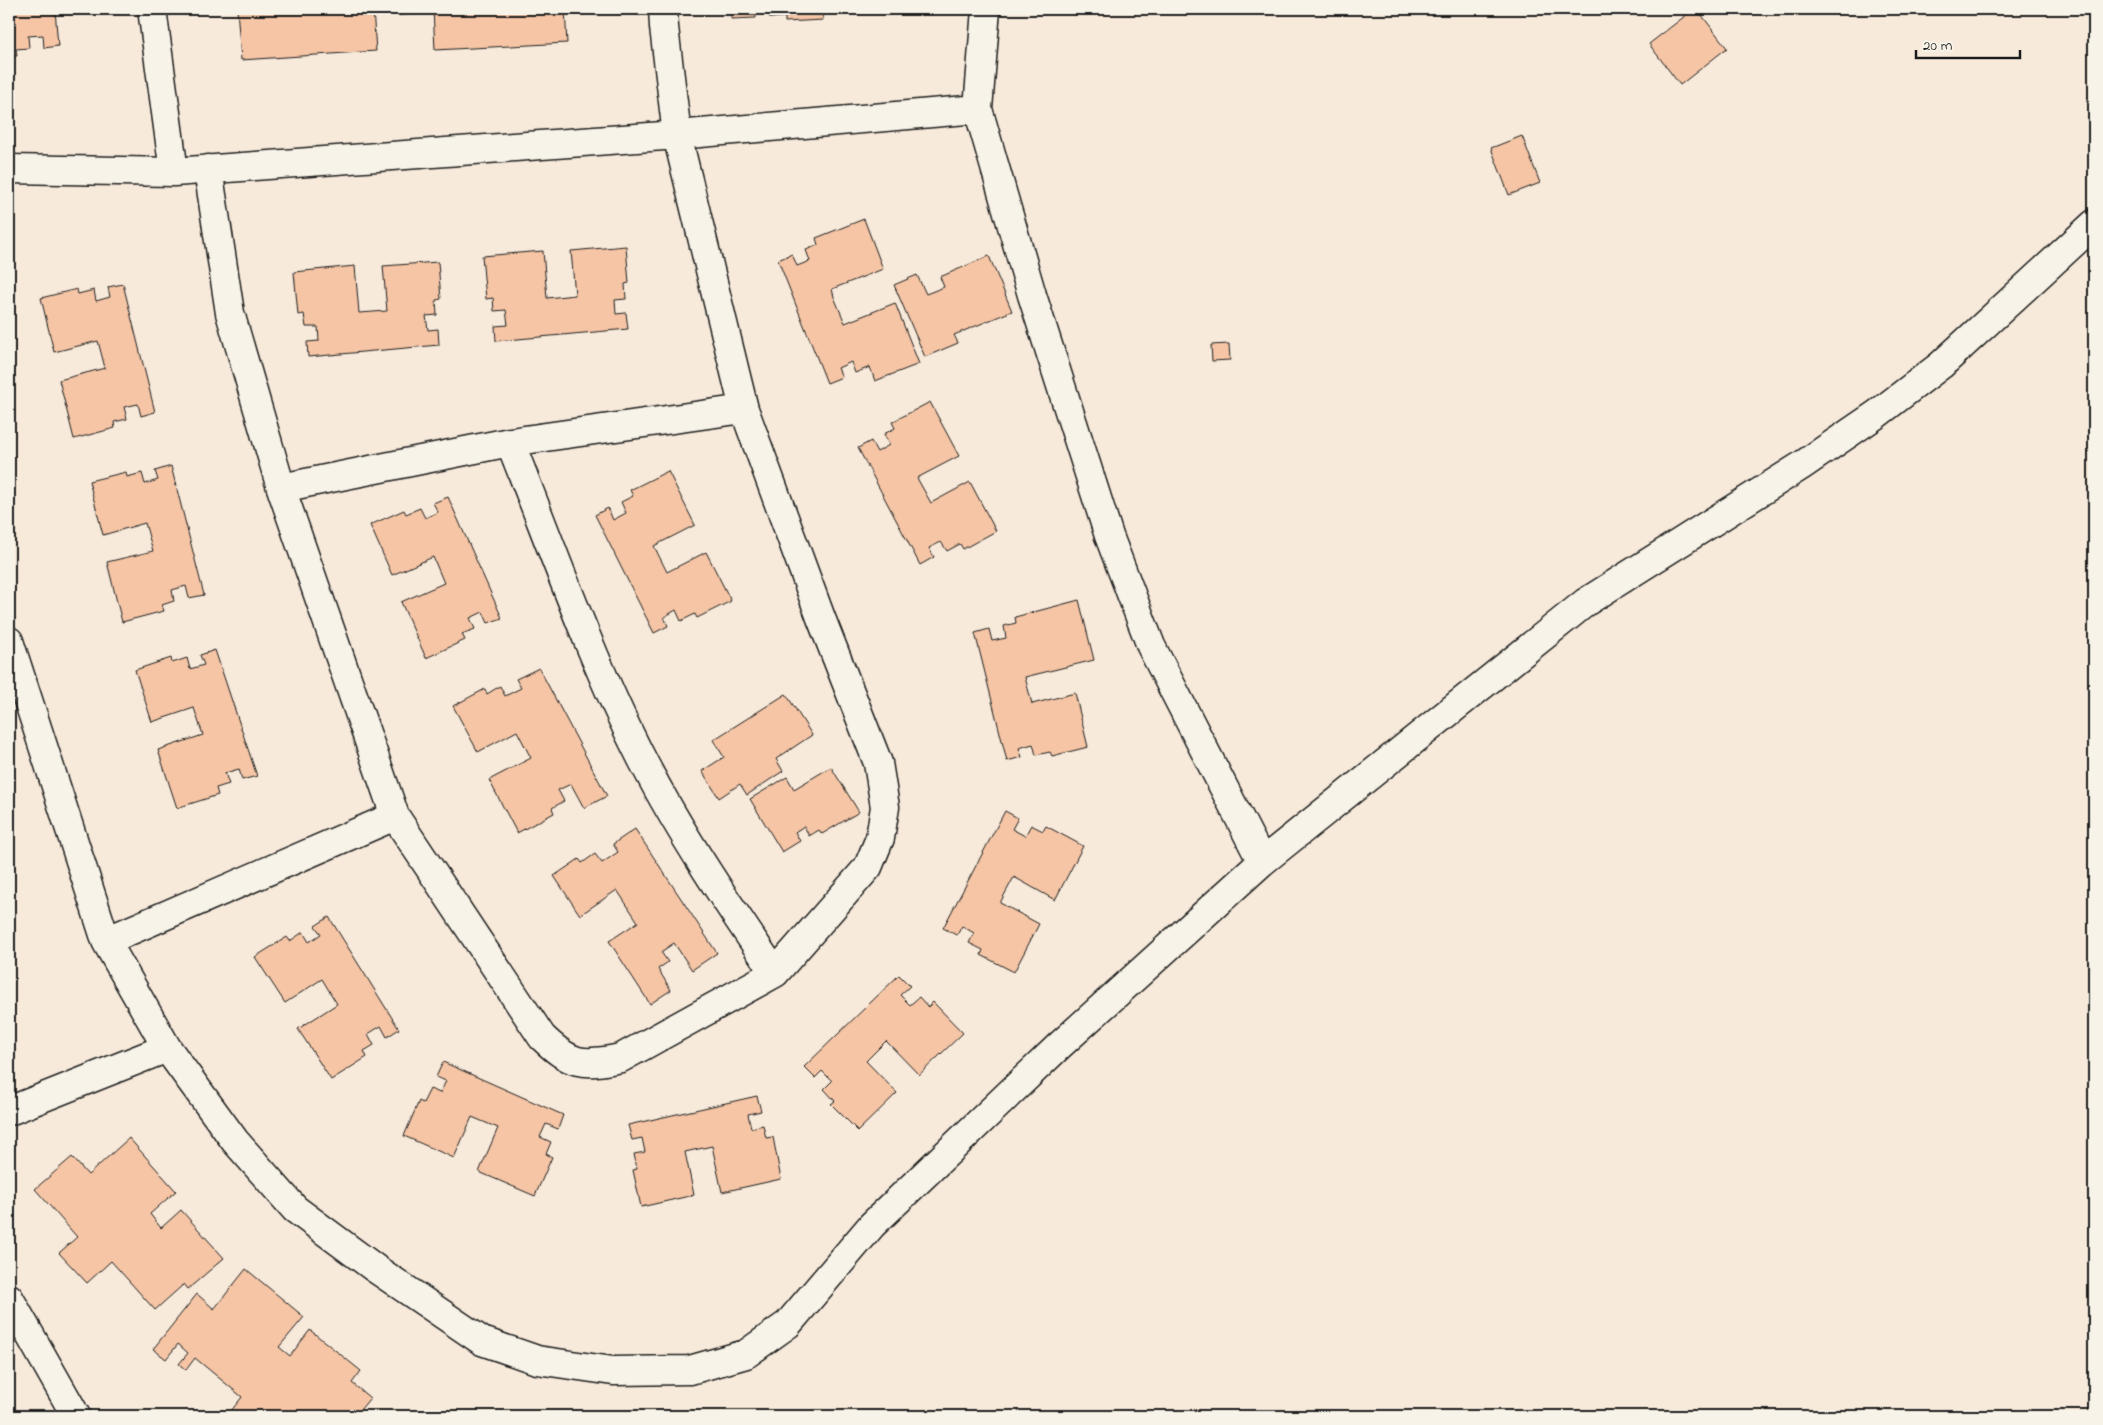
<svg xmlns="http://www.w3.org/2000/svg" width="2103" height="1425" viewBox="0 0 2103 1425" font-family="'Indie Flower',sans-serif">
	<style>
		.building { fill: #f5c5a5; stroke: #1c1c1c }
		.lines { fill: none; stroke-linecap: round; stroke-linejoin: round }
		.street-casing { stroke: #1c1c1c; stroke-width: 31 }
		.street { stroke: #f7f3e8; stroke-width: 28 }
	</style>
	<rect width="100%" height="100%" fill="#f7eadb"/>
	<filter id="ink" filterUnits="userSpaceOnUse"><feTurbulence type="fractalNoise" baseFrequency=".02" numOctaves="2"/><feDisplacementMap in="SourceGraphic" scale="10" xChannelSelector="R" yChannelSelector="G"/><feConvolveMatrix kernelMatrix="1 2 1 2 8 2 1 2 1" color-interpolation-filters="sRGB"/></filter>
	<g filter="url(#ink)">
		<path class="building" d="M 9,9 L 55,9 L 58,46 L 44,48 L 43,35 L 28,36 L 29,48 L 16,49 L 17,56 L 9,56 Z
			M 237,9 L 373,9 L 376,51 L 241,60 Z
			M 399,9 L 423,9 L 423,14 L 399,15 Z
			M 433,9 L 565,9 L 567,43 L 435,50 Z
			M 731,9 L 755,9 L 756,18 L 731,19 Z
			M 769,9 L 822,9 L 823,20 L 785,22 L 785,17 L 770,18 Z
			M 1694,9 L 1697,9 L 1727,48 L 1680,85 L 1649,44 Z
			M 1522,136 L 1540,183 L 1509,195 L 1491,148 Z
			M 864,219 L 883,269 L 832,289 L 834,297 L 845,323 L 895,303 L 919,364 L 875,381 L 870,367 L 855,373 L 851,362 L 838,368 L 842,377 L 827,383 L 778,260 L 792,254 L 797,266 L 810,261 L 806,250 L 818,245 L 816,238 Z
			M 626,246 L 629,283 L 625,284 L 626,299 L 615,300 L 616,314 L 626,313 L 628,329 L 496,341 L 495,326 L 508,325 L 506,310 L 494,311 L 493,298 L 486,299 L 482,256 L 543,251 L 547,298 L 575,295 L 571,251 Z
			M 989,256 L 1012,311 L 954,335 L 958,343 L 925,357 L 894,285 L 917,275 L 926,294 L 944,287 L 940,277 Z
			M 438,262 L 441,299 L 436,300 L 437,315 L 426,316 L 428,330 L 438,329 L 439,345 L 308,357 L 307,342 L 319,341 L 318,327 L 306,327 L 304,314 L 298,315 L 294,272 L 355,266 L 359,313 L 387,311 L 383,266 Z
			M 123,284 L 155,412 L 141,416 L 138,404 L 124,407 L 127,419 L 114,422 L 115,428 L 74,439 L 59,380 L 105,368 L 98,341 L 54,352 L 41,298 L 77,289 L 78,294 L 94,290 L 96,301 L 110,297 L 108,287 Z
			M 1229,344 L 1230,360 L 1212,361 L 1211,345 Z
			M 930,402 L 959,456 L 917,478 L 931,503 L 970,482 L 996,531 L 963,549 L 960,544 L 947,551 L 941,542 L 929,548 L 934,557 L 920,565 L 858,448 L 871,441 L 877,452 L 889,445 L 884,434 L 895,428 L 892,422 Z
			M 171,466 L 204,595 L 189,598 L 186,586 L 172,590 L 174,601 L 162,605 L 164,611 L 122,622 L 107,562 L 153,551 L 145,523 L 103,535 L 89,481 L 126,472 L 127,477 L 142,473 L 145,484 L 158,480 L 155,471 Z
			M 668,471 L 695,525 L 654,546 L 667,572 L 706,552 L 731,601 L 697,618 L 695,614 L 681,621 L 676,610 L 664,617 L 668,626 L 654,633 L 595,515 L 608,508 L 613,520 L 626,513 L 621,502 L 633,496 L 630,490 Z
			M 448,497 L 502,618 L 488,623 L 483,612 L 470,618 L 475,629 L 462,634 L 465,640 L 426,658 L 401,602 L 444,583 L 433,557 L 392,575 L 370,525 L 404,510 L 406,514 L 420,508 L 425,518 L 438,512 L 433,503 Z
			M 1079,600 L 1094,660 L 1025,677 L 1032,704 L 1075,693 L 1088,747 L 1052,756 L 1050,752 L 1036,755 L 1033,744 L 1019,748 L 1022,757 L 1007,761 L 975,633 L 989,629 L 992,641 L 1006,638 L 1004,626 L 1016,623 L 1015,617 Z
			M 215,650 L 257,776 L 242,780 L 239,769 L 225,773 L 229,784 L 216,788 L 218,795 L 177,808 L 158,750 L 203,735 L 194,708 L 152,722 L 135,670 L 171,658 L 172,663 L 187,658 L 190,669 L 204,665 L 200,655 Z
			M 539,668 L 607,796 L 584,808 L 571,784 L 558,790 L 564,801 L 552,808 L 554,813 L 517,833 L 489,780 L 531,758 L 517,731 L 478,752 L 453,706 L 485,689 L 487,694 L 500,686 L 505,696 L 521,688 L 516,679 Z
			M 786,694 L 812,735 L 776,759 L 783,771 L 747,795 L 740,784 L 719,798 L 702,771 L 724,757 L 713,740 Z
			M 831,767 L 859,812 L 822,834 L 819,830 L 809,836 L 804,826 L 795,832 L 800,841 L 782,852 L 750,799 L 787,777 L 794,789 Z
			M 1005,811 L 1018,818 L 1012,829 L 1025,836 L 1031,825 L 1043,831 L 1046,826 L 1083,846 L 1055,900 L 1014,877 L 1000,903 L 1039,924 L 1014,972 L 981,955 L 983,950 L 969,943 L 974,933 L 962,926 L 957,935 L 943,928 Z
			M 635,829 L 717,953 L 692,970 L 674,943 L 661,952 L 668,962 L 658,969 L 671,990 L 650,1004 L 609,941 L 638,922 L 617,890 L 580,915 L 554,876 L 579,859 L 582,863 L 595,854 L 602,863 L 618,852 L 613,844 Z
			M 329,917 L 399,1029 L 387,1037 L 381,1026 L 368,1034 L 374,1045 L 364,1051 L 367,1057 L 331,1080 L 298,1029 L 337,1004 L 322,979 L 285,1003 L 255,957 L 287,937 L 290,941 L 303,932 L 309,942 L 321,934 L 315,926 Z
			M 899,975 L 910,986 L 900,995 L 910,1005 L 919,997 L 928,1007 L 933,1002 L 963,1033 L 919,1075 L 886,1041 L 866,1061 L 897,1093 L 858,1131 L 831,1104 L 835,1101 L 824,1089 L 832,1081 L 822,1071 L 815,1078 L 804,1067 Z
			M 443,1062 L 563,1115 L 558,1129 L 546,1124 L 540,1137 L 551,1142 L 546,1154 L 552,1157 L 535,1196 L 479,1172 L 498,1128 L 472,1117 L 454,1158 L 404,1136 L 419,1101 L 423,1103 L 430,1089 L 440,1093 L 446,1081 L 436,1077 Z
			M 757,1096 L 761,1111 L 748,1114 L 751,1128 L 763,1125 L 766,1138 L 773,1137 L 781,1179 L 722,1192 L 712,1146 L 685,1152 L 694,1195 L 641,1207 L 633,1170 L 637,1169 L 634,1154 L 645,1152 L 642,1138 L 632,1140 L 628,1125 Z
			M 129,1138 L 176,1191 L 150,1214 L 161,1228 L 181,1210 L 224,1258 L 188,1289 L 184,1284 L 155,1310 L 111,1261 L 87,1283 L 59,1253 L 77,1237 L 35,1189 L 72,1157 L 88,1175 Z
			M 246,1269 L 304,1317 L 279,1347 L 290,1356 L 310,1330 L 361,1371 L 352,1383 L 370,1398 L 355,1416 L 227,1416 L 242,1397 L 195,1358 L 186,1370 L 179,1364 L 188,1353 L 178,1344 L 166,1359 L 153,1349 L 197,1294 L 214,1309 Z"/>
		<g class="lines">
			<defs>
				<path id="street" d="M 152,9 L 174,172
					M 986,9 L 978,109 L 1032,295 L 1109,536 L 1151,646 L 1262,862
					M 9,169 L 174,172 L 677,135 L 978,109
					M 208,169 L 230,313 L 281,488 L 395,816 L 542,1037 C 571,1065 582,1066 621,1058 L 775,973 L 868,867 L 880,838 L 885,807 L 878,763 L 821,618 L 744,409 L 677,135 L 664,27 L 663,9
					M 510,442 C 552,547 591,660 643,761 C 681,835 728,904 775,973
					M 281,488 L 510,442 L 744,409
					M 9,641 L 106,941 L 167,1048 L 235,1141 L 295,1209 L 376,1269 L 482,1341 L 537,1360 L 613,1371 L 690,1370 L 746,1354 L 788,1324 L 872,1225 L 1059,1046 L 1262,862 L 1586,602 L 1801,466 L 1877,414 L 1941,365 L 2094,224
					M 106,941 L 395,816
					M 9,1111 L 167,1048
					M 9,1298 L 76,1416"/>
			</defs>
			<use href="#street" class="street-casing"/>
			<use href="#street" class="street"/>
		</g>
	</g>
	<rect width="2103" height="1425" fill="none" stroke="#f7f3e8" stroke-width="30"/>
	<rect x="15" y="15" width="2073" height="1395" fill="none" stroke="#1c1c1c" stroke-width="2" filter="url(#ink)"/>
	<path d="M1916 50v8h104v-8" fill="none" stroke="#1c1c1c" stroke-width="2.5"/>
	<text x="1923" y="50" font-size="15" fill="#1c1c1c" stroke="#f7f3e8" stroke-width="4" paint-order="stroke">20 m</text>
</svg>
